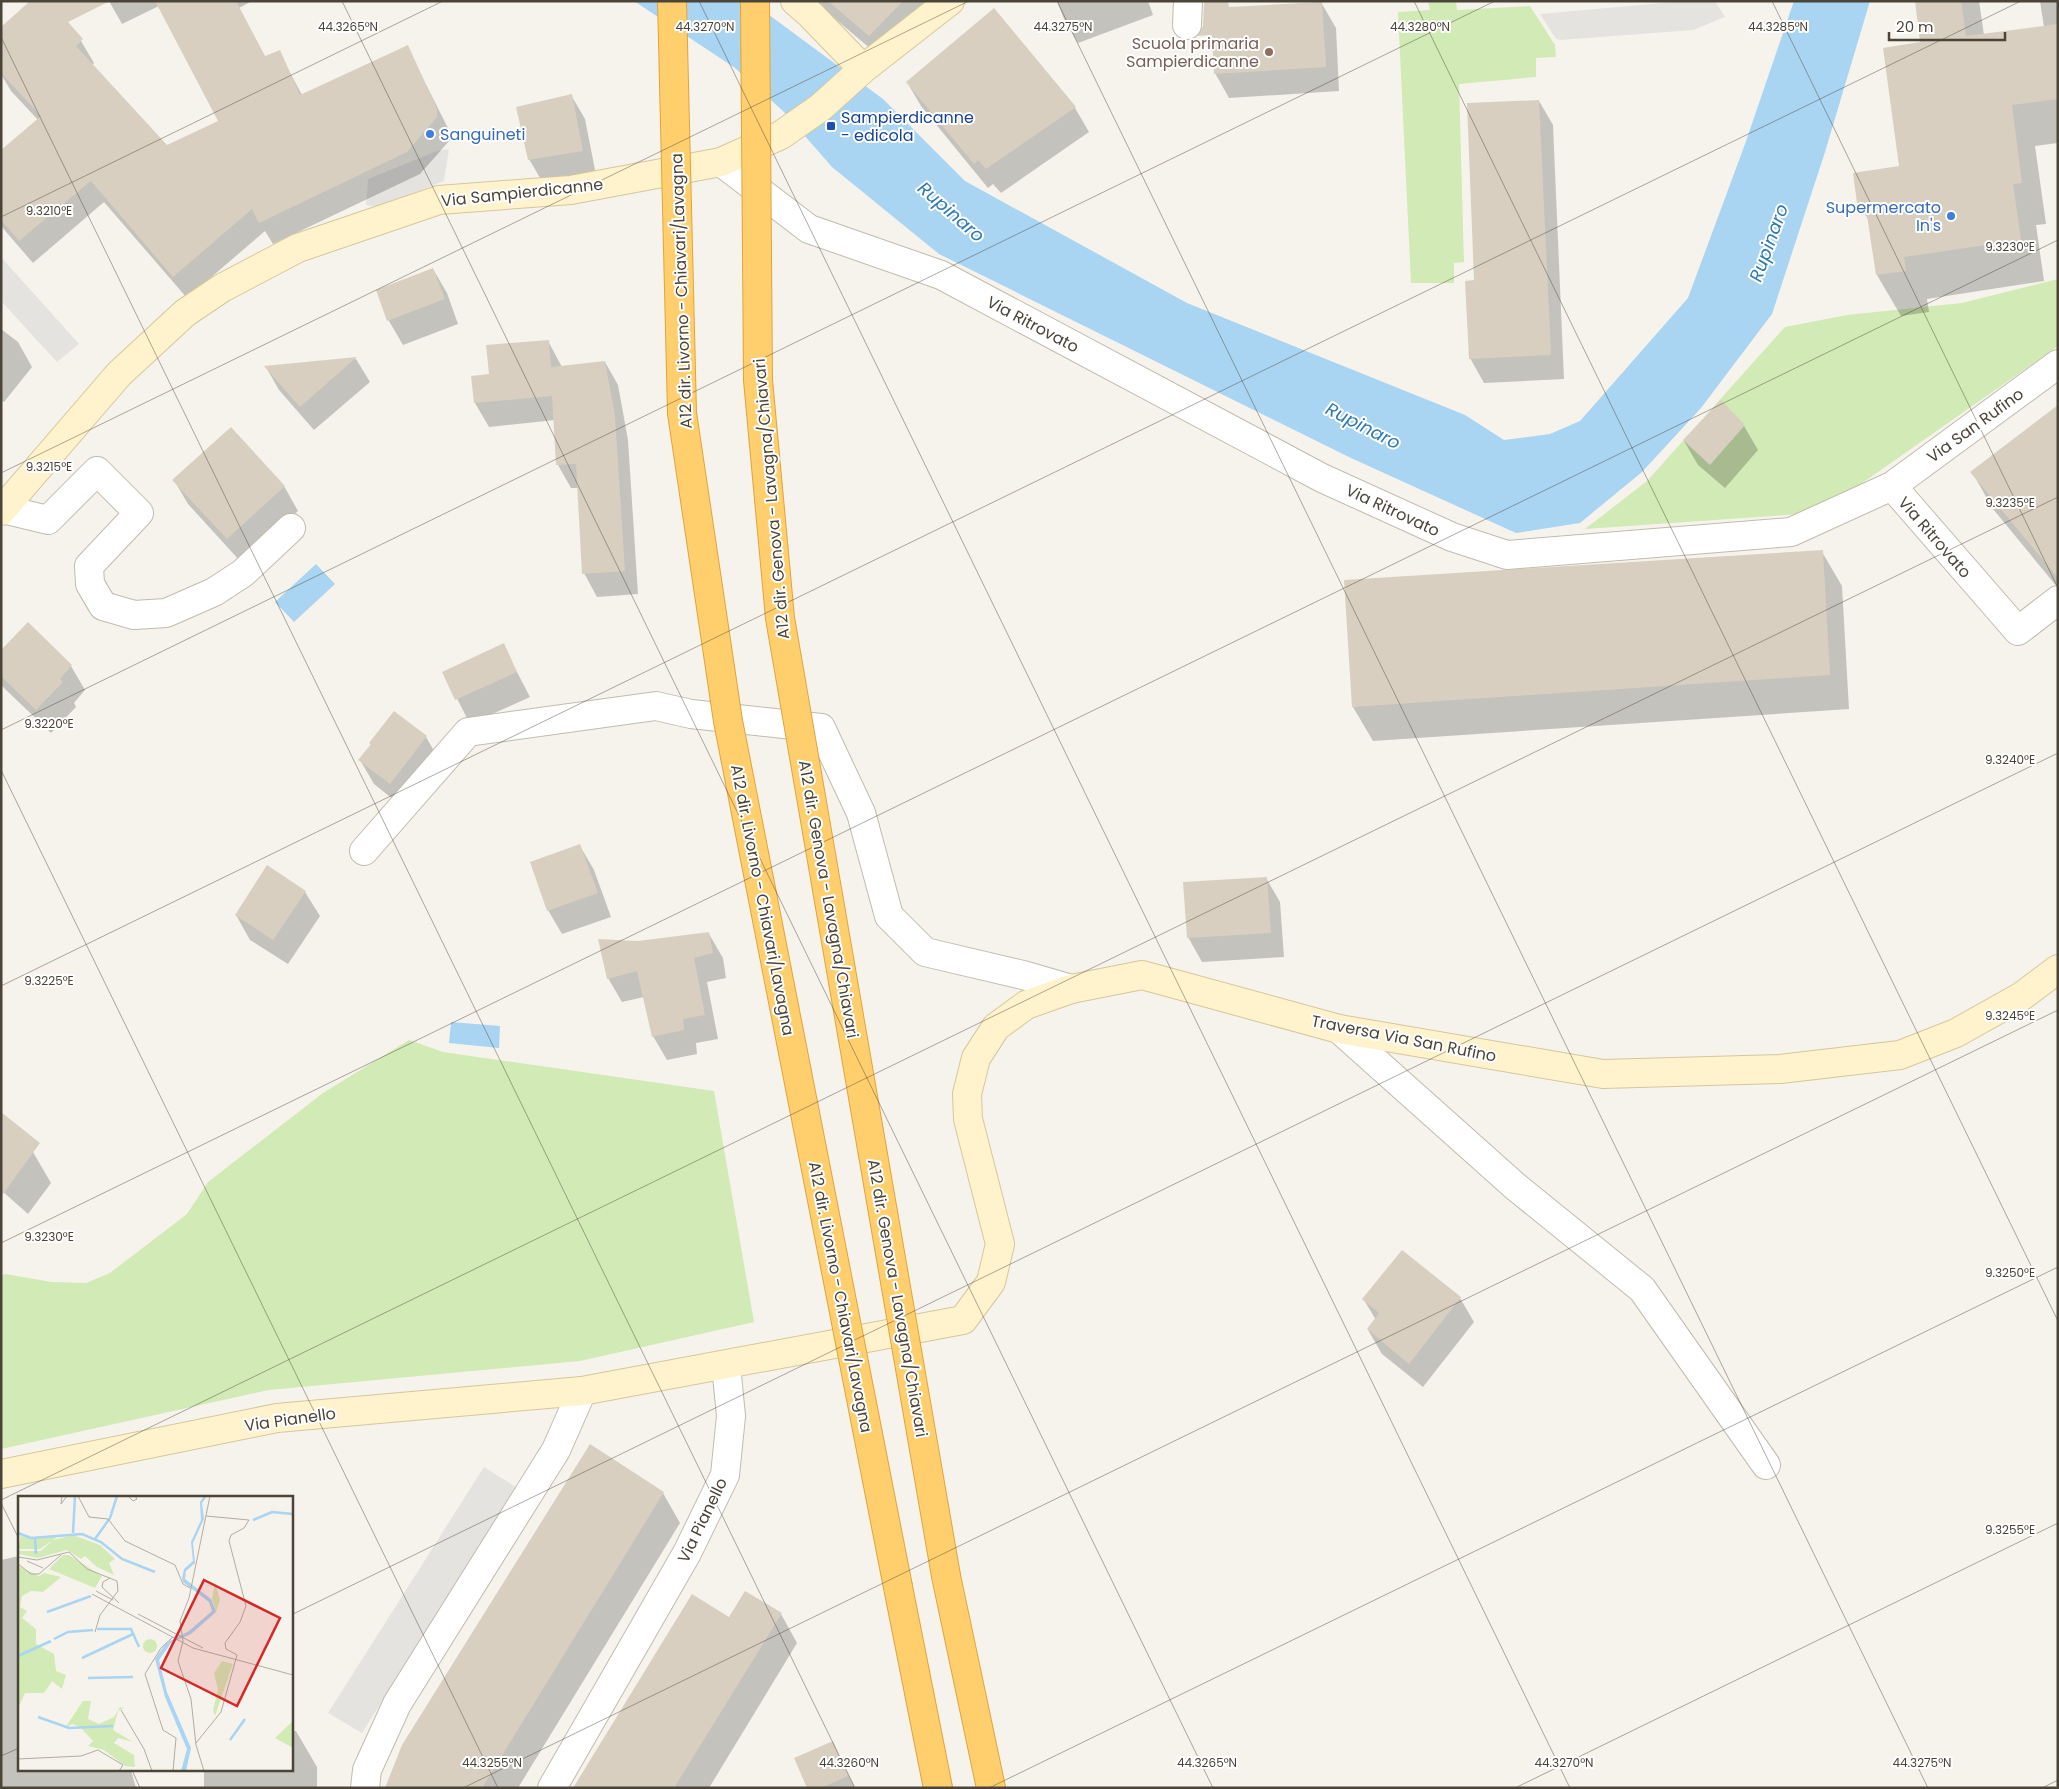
<svg xmlns="http://www.w3.org/2000/svg" width="2059" height="1789" viewBox="0 0 2059 1789" font-family="Poppins,sans-serif">
	<style>
		.green { fill: #d2eab5 }
		.parking { fill: #e5e3e0 }
		.water { fill: #a9d4f2 }
		.shadow { fill: #0003 }
		.building { fill: #d8cfc1 }
		.lines { fill: none; stroke-linecap: round; stroke-linejoin: round }
		.street-casing { stroke: #c2bbae; stroke-width: 30 }
		.secondary-casing { stroke: #d6c79b; stroke-width: 30 }
		.highway-casing { stroke: #e0a43c; stroke-width: 30 }
		.street { stroke: #fff; stroke-width: 28 }
		.secondary { stroke: #fff3cd; stroke-width: 28 }
		.highway { stroke: #ffcf6e; stroke-width: 28 }
		.highway-bridge-casing { stroke: #e0a43c; stroke-width: 30; stroke-linecap: butt }
		.highway-bridge { stroke: #ffcf6e; stroke-width: 28 }
		.ticks { fill: none; stroke: #4b4439; stroke-width: 1; stroke-opacity: 0.45 }
		.education-dot { fill: #8d6e63; stroke: #fff; stroke-width: 2 }
		.transit-dot { fill: #1a4fb4; stroke: #fff; stroke-width: 2 }
		.shop-dot { fill: #3f7fe0; stroke: #fff; stroke-width: 2 }
		.labels { text-anchor: middle; stroke-width: 4; stroke-linejoin: round; paint-order: stroke }
		.education-label { font-size: 16px; fill: #785e54; stroke: #fff; text-anchor: end }
		.transit-label { font-size: 16px; fill: #164399; stroke: #fff; text-anchor: start }
		.shop-label { font-size: 16px; fill: #366cbe; stroke: #fff; text-anchor: start }
		.street-label { font-size: 16px; fill: #4b4439; stroke: #fff }
		.water-label { font-size: 18px; font-style: italic; fill: #2e7ab2; stroke: #fff }
		.inset-river { fill: none; stroke: #a9d4f2; stroke-width: 2.5 }
		.inset-road { fill: none; stroke: #b2ada4; stroke-width: 1 }
		.view { fill: #d62828; fill-opacity: 0.15; stroke: #d62828; stroke-width: 2.5 }
		.inset-edge { fill: none; stroke: #4b4439; stroke-width: 2.5 }
		.ticks-label { font-size: 12px; text-anchor: middle; fill: #4b4439; stroke: #fff; stroke-width: 4; stroke-linejoin: round; paint-order: stroke }
	</style>
	<rect width="100%" height="100%" fill="#f6f3ec"/>
	<path class="green" d="M 1428,1 L 1456,1 L 1457,10 L 1530,6 L 1555,45 L 1556,57 L 1536,58 L 1536,77 L 1459,84 L 1464,262 L 1454,263 L 1454,283 L 1411,283 L 1398,12 L 1430,10 Z
		M 2058,279 L 2058,346 L 1848,493 L 1801,514 L 1585,529 L 1647,481 L 1785,327 L 1847,315 L 1962,303 Z
		M 409,1040 L 443,1052 L 714,1091 L 754,1322 L 580,1361 L 269,1390 L 1,1449 L 1,1276 L 5,1274 L 52,1282 L 86,1283 L 110,1273 L 187,1214 L 208,1182 L 323,1093 Z"/>
	<path class="parking" d="M 1684,1 L 1715,1 L 1725,17 L 1693,30 L 1561,40 L 1556,39 L 1540,14 Z
		M 449,149 L 444,181 L 377,207 L 366,205 L 368,179 L 437,151 Z
		M 1,257 L 79,344 L 57,362 L 1,301 Z
		M 484,1467 L 516,1487 L 362,1733 L 328,1713 Z"/>
	<path class="water" d="M 634,1 L 750,1 L 883,99 L 965,181 L 1187,303 L 1465,415 L 1504,440 L 1550,434 L 1580,421 L 1688,298 L 1745,144 L 1794,1 L 1870,1 L 1825,152 L 1772,314 L 1701,408 L 1642,472 L 1580,523 L 1516,533 L 1351,458 L 939,254 L 832,167 L 783,111 L 735,68 Z
		M 316,564 L 335,584 L 294,622 L 275,602 Z
		M 451,1022 L 500,1026 L 499,1048 L 449,1043 Z"/>
	<path class="shadow" d="M 109,1 L 252,1 L 239,8 L 265,57 L 279,52 L 302,95 L 407,47 L 450,132 L 450,140 L 420,174 L 273,244 L 265,231 L 187,298 L 104,202 L 33,263 L 1,226 L 1,152 L 38,120 L 11,91 L 1,74 L 1,29 L 81,41 L 94,63 L 92,65 L 167,147 L 220,122 L 159,6 L 122,24 Z
		M 814,1 L 947,1 L 878,55 Z
		M 1057,1 L 1148,1 L 1153,15 L 1078,43 L 1064,19 Z
		M 1916,1 L 1979,1 L 1984,35 L 2044,27 L 2040,1 L 2058,1 L 2058,143 L 2035,146 L 2046,224 L 2036,225 L 2044,281 L 1927,299 L 1929,312 L 1901,316 L 1877,275 L 1869,221 L 1858,202 L 1901,167 L 1921,43 Z
		M 1322,4 L 1336,28 L 1339,91 L 1229,98 L 1215,73 Z
		M 907,82 L 1075,108 L 1089,132 L 1001,193 L 993,184 L 988,188 L 921,106 Z
		M 571,95 L 585,119 L 596,175 L 543,183 L 529,159 Z
		M 1539,101 L 1553,125 L 1564,379 L 1484,383 L 1470,358 L 1476,281 Z
		M 433,269 L 447,293 L 458,324 L 403,345 L 389,321 L 377,290 Z
		M 1,329 L 18,342 L 32,367 L 4,402 L 1,400 Z
		M 548,341 L 562,367 L 605,362 L 618,385 L 628,440 L 638,594 L 597,597 L 584,573 L 578,488 L 571,488 L 558,465 L 555,420 L 489,427 L 475,403 L 472,378 L 491,375 Z
		M 356,359 L 370,382 L 314,430 L 279,390 L 266,367 Z
		M 2058,406 L 2058,588 L 1993,509 L 1972,472 Z
		M 1744,426 L 1758,450 L 1725,488 L 1698,465 L 1684,441 Z
		M 174,480 L 284,486 L 298,511 L 241,562 L 188,504 Z
		M 1822,552 L 1842,586 L 1849,709 L 1373,741 L 1353,707 Z
		M 503,645 L 530,697 L 470,724 L 444,673 Z
		M 1,652 L 71,666 L 85,690 L 74,703 L 76,707 L 51,733 L 4,688 L 1,684 Z
		M 426,737 L 440,761 L 404,808 L 374,784 L 360,760 L 371,745 L 370,743 Z
		M 580,846 L 594,870 L 611,917 L 562,934 L 548,910 Z
		M 268,867 L 305,892 L 320,916 L 288,964 L 250,940 L 236,915 Z
		M 1266,878 L 1280,902 L 1284,957 L 1202,962 L 1188,937 Z
		M 709,934 L 723,958 L 726,978 L 707,982 L 718,1039 L 696,1043 L 697,1054 L 667,1060 L 653,1036 L 644,997 L 622,1002 L 608,978 L 638,943 Z
		M 33,1152 L 51,1183 L 28,1214 L 1,1190 Z
		M 1460,1298 L 1474,1322 L 1423,1387 L 1382,1354 L 1368,1330 L 1376,1320 L 1364,1300 Z
		M 663,1493 L 680,1523 L 518,1788 L 388,1788 Z
		M 19,1556 L 19,1770 L 131,1770 L 136,1788 L 1,1788 L 1,1560 Z
		M 781,1614 L 797,1643 L 709,1788 L 575,1788 L 730,1619 Z
		M 291,1731 L 296,1731 L 317,1767 L 317,1788 L 204,1788 L 204,1770 L 291,1770 Z
		M 832,1743 L 855,1788 L 808,1788 Z"/>
	<path class="building" d="M 30,1 L 110,1 L 68,22 L 83,39 L 76,46 L 167,145 L 218,121 L 155,1 L 236,1 L 265,56 L 280,50 L 300,95 L 408,45 L 437,109 L 437,117 L 407,152 L 259,223 L 252,209 L 173,277 L 91,181 L 19,241 L 1,220 L 1,150 L 41,116 L 1,73 L 1,27 Z
		M 828,1 L 903,1 L 869,36 Z
		M 1204,1 L 1228,1 L 1229,7 L 1322,2 L 1326,67 L 1214,74 L 1212,35 L 1197,36 L 1203,26 Z
		M 1915,1 L 1961,1 L 1966,36 L 2058,24 L 2058,99 L 2012,105 L 2022,183 L 2013,184 L 2021,240 L 1904,257 L 1906,271 L 1876,275 L 1865,202 L 1857,203 L 1853,173 L 1899,166 L 1883,48 L 1920,42 Z
		M 994,8 L 1076,107 L 986,169 L 978,160 L 974,164 L 906,82 Z
		M 572,94 L 583,151 L 528,160 L 516,107 Z
		M 1539,100 L 1551,355 L 1469,359 L 1465,281 L 1474,280 L 1467,103 Z
		M 433,268 L 445,299 L 387,321 L 376,290 Z
		M 549,340 L 551,367 L 605,361 L 615,416 L 625,571 L 582,574 L 576,464 L 556,465 L 552,396 L 474,403 L 471,376 L 489,374 L 486,345 Z
		M 357,357 L 300,407 L 264,366 Z
		M 1721,400 L 1745,425 L 1710,465 L 1683,440 Z
		M 2058,405 L 2058,578 L 1970,472 Z
		M 231,427 L 285,486 L 227,539 L 172,480 Z
		M 1823,550 L 1830,675 L 1352,707 L 1344,580 Z
		M 28,622 L 72,665 L 60,679 L 63,682 L 36,710 L 1,676 L 1,650 Z
		M 504,643 L 517,672 L 455,700 L 442,672 Z
		M 394,711 L 427,736 L 390,784 L 358,760 L 371,744 L 369,743 Z
		M 580,844 L 598,893 L 547,911 L 530,862 Z
		M 267,865 L 306,891 L 273,940 L 235,915 Z
		M 1267,877 L 1271,933 L 1187,938 L 1183,882 Z
		M 709,932 L 713,953 L 694,958 L 705,1015 L 683,1019 L 684,1030 L 652,1037 L 637,971 L 607,979 L 598,939 L 638,941 Z
		M 1,1112 L 40,1143 L 1,1197 Z
		M 1402,1250 L 1461,1297 L 1409,1364 L 1367,1329 L 1379,1313 L 1362,1299 Z
		M 590,1444 L 664,1492 L 482,1788 L 385,1788 L 402,1745 Z
		M 745,1591 L 782,1613 L 674,1788 L 573,1788 L 692,1594 L 729,1617 Z
		M 833,1741 L 848,1776 L 821,1788 L 807,1788 L 794,1758 Z"/>
	<g class="lines">
		<defs>
			<path id="street" d="M 1187,25 L 1188,1
				M 721,162 L 809,229 L 941,275 L 1322,478 L 1452,537 L 1507,555 L 1791,532 L 1892,486 L 2018,631 L 2058,600
				M 1892,486 L 2058,364
				M 3,509 L 48,520 L 97,471 L 139,513 L 89,566 L 90,584 L 103,606 L 134,615 L 166,613 L 214,592 L 243,573 L 291,528
				M 364,851 L 468,732 L 656,706 L 691,714 L 821,728 L 861,813 L 889,916 L 925,952 L 1023,975 L 1071,989
				M 1339,1029 L 1516,1187 L 1642,1289 L 1766,1465
				M 365,1788 L 367,1770 L 397,1704 L 556,1450 L 582,1391
				M 552,1788 L 687,1553 L 725,1475 L 731,1416 L 726,1365"/>
			<path id="secondary" d="M 795,1 L 811,15 L 863,69
				M 1,511 L 119,374 L 185,313 L 222,288 L 298,248 L 439,200 L 571,190 L 721,162 L 781,135 L 821,107 L 863,69 L 950,1
				M 1,1474 L 277,1418 L 582,1391 L 963,1320 L 991,1282 L 1000,1244 L 968,1119 L 967,1094 L 976,1058 L 996,1027 L 1026,1005 L 1071,989 L 1142,975 L 1339,1029 L 1603,1074 L 1780,1069 L 1900,1055 L 1956,1033 L 2022,996 L 2058,969"/>
			<path id="highway" d="M 946,1576 L 991,1788
				M 898,1587 L 938,1788"/>
		</defs>
		<use href="#street" class="street-casing"/>
		<use href="#secondary" class="secondary-casing"/>
		<use href="#highway" class="highway-casing"/>
		<use href="#street" class="street"/>
		<use href="#secondary" class="secondary"/>
		<use href="#highway" class="highway"/>
		<defs>
			<path id="highway-bridge" d="M 672,1 L 682,413 L 728,721 L 898,1587
				M 755,1 L 758,380 L 780,618 L 946,1576"/>
		</defs>
		<use href="#highway-bridge" class="highway-bridge-casing"/>
		<use href="#highway-bridge" class="highway-bridge"/>
	</g>
	<path class="ticks" d="M 342,1 L 1213,1788M 699,1 L 1570,1788M 1057,1 L 1928,1788M 1414,1 L 2058,1321M 1772,1 L 2058,588M 1,37 L 855,1788M 1,217 L 443,1M 1,473 L 969,1M 1,730 L 1495,1M 1,770 L 498,1788M 1,986 L 2021,1M 1,1243 L 2058,240M 1,1500 L 2058,497M 1,1503 L 19,1539M 291,1615 L 2058,753M 1,1756 L 19,1748M 132,1770 L 140,1788M 463,1788 L 2058,1010M 989,1788 L 2058,1267M 1515,1788 L 2058,1523M 2042,1788 L 2058,1780"/>
	<circle class="education-dot" cx="1269" cy="52" r="5"/>
	<rect class="transit-dot" x="826" y="121" width="10" height="10" rx="2.5"/>
	<g class="shop-dot">
		<circle cx="430" cy="134" r="5"/>
		<circle cx="1951" cy="216" r="5"/>
	</g>
	<g class="labels">
		<g class="education-label">
			<text x="1259" y="49">Scuola primaria<tspan x="1259" dy="18">Sampierdicanne</tspan></text>
		</g>
		<g class="transit-label">
			<text x="841" y="123">Sampierdicanne<tspan x="841" dy="18">- edicola</tspan></text>
		</g>
		<g class="shop-label">
			<text x="440" y="140">Sanguineti</text>
			<text x="1941" y="213" text-anchor="end">Supermercato<tspan x="1941" dy="18">In's</tspan></text>
		</g>
		<g class="street-label">
			<text transform="translate(522 192) rotate(-6)" y="6">Via Sampierdicanne</text>
			<text transform="translate(681 291) rotate(-92)" y="6">A12 dir. Livorno - Chiavari/Lavagna</text>
			<text transform="translate(1033 324) rotate(28)" y="6">Via Ritrovato</text>
			<text transform="translate(1975 425) rotate(-36)" y="6">Via San Rufino</text>
			<text transform="translate(771 499) rotate(-95)" y="6">A12 dir. Genova - Lavagna/Chiavari</text>
			<text transform="translate(1393 510) rotate(25)" y="6">Via Ritrovato</text>
			<text transform="translate(1935 537) rotate(49)" y="6">Via Ritrovato</text>
			<text transform="translate(829 899) rotate(80)" y="6">A12 dir. Genova - Lavagna/Chiavari</text>
			<text transform="translate(763 900) rotate(79)" y="6">A12 dir. Livorno - Chiavari/Lavagna</text>
			<text transform="translate(1404 1038) rotate(11)" y="6">Traversa Via San Rufino</text>
			<text transform="translate(841 1297) rotate(79)" y="6">A12 dir. Livorno - Chiavari/Lavagna</text>
			<text transform="translate(898 1298) rotate(80)" y="6">A12 dir. Genova - Lavagna/Chiavari</text>
			<text transform="translate(290 1419) rotate(-8)" y="6">Via Pianello</text>
			<text transform="translate(702 1520) rotate(-64)" y="6">Via Pianello</text>
		</g>
		<g class="water-label">
			<text transform="translate(951 212) rotate(41)" y="6">Rupinaro</text>
			<text transform="translate(1769 243) rotate(-70)" y="6">Rupinaro</text>
			<text transform="translate(1363 426) rotate(27)" y="6">Rupinaro</text>
		</g>
	</g>
	<g transform="translate(18 1496)">
		<rect width="275" height="275" fill="#f6f3ec"/>
		<path d="M 42,39 L 22,53 L 0,53 L 3,40 L 13,43 ZM 55,39 L 82,49 L 97,63 L 91,67 L 96,79 L 79,71 L 67,60 L 63,63 L 49,54 L 20,62 L 0,58 L 0,55 L 23,55 L 35,44 ZM 45,59 L 51,59 L 84,80 L 77,92 L 31,73 ZM 0,70 L 21,80 L 26,77 L 43,81 L 25,96 L 13,95 L 4,100 L 2,111 L 9,115 L 4,122 L 18,133 L 18,148 L 36,158 L 38,175 L 48,179 L 44,193 L 34,185 L 26,197 L 7,197 L 0,212 ZM 197,86 L 202,104 L 198,116 L 194,103 ZM125 150a7 7 0 1 1 14 0a7 7 0 1 1-14 0ZM 204,165 L 215,168 L 197,220 L 195,214 L 200,194 L 196,177 ZM 65,205 L 73,205 L 70,223 L 81,228 L 96,221 L 102,211 L 106,212 L 100,215 L 95,234 L 115,246 L 100,242 L 96,247 L 116,259 L 117,271 L 107,270 L 86,254 L 70,250 L 75,245 L 61,230 L 54,228 L 47,232 ZM 275,225 L 275,252 L 257,242 Z" fill="#d2eab5"/>
		<path d="M 186,0 L 189,0 L 184,7 L 186,23 L 175,47 L 177,67 L 168,75 L 167,83 L 193,103 L 198,116 L 173,138 L 153,147 L 141,164 L 149,196 L 173,252 L 168,275 L 163,275 L 169,253 L 147,201 L 137,163 L 148,147 L 171,135 L 194,115 L 191,106 L 165,86 L 164,82 L 166,73 L 175,65 L 173,46 L 183,24 L 182,6 Z" fill="#a9d4f2"/>
		<path class="inset-river" d="M 235,24 L 254,16 L 275,18M 0,37 L 13,42 L 64,38 L 83,46 L 104,63 L 137,76M 55,37 L 57,0M 17,42 L 18,58M 77,43 L 92,22 L 99,0M 29,116 L 73,100M 79,133 L 113,133 L 121,151M 36,143 L 50,136 L 75,134M 0,160 L 33,145M 64,162 L 115,138M 70,182 L 115,181M 20,221 L 51,232 L 95,230M 212,244 L 227,223"/>
		<path class="inset-road" d="M 44,0 L 43,8 L 49,0M 60,0 L 71,21 L 90,23 L 107,45 L 157,69 L 165,88 L 172,92M 110,0 L 115,5 L 119,3 L 117,0M 0,61 L 19,64 L 51,56 L 69,73 L 99,85 L 100,95 L 82,119 L 77,136M 9,65 L 25,72M 0,68 L 13,78 L 21,78 L 43,59M 92,82 L 85,86 L 84,91 L 101,107M 78,95 L 95,104M 74,98 L 175,152 L 275,179M 120,118 L 185,152M 155,141 L 143,152 L 127,178 L 145,234 L 158,242 L 155,275M 103,214 L 126,253M 178,247 L 203,216 L 219,159 L 208,153 L 207,147 L 222,126 L 228,110 L 211,45 L 213,39 L 226,32 L 231,24 L 188,20M 126,253 L 134,275M 0,263 L 63,260 L 80,254 L 105,269 L 101,275M 186,275 L 178,249 L 173,203 L 160,165 L 165,145 L 162,125 L 171,102 L 192,0"/>
		<path class="view" d="M 186,84 L 262,122 L 219,210 L 143,172 Z"/>
		<rect width="275" height="275" class="inset-edge"/>
	</g>
	<g class="ticks-label">
		<text x="348" y="31">44.3265°N</text>
		<text x="705" y="31">44.3270°N</text>
		<text x="1063" y="31">44.3275°N</text>
		<text x="1420" y="31">44.3280°N</text>
		<text x="1778" y="31">44.3285°N</text>
		<text x="49" y="215">9.3210°E</text>
		<text x="2010" y="251">9.3230°E</text>
		<text x="49" y="471">9.3215°E</text>
		<text x="2010" y="507">9.3235°E</text>
		<text x="49" y="728">9.3220°E</text>
		<text x="2010" y="764">9.3240°E</text>
		<text x="49" y="985">9.3225°E</text>
		<text x="2010" y="1020">9.3245°E</text>
		<text x="49" y="1241">9.3230°E</text>
		<text x="2010" y="1277">9.3250°E</text>
		<text x="2010" y="1534">9.3255°E</text>
		<text x="492" y="1767">44.3255°N</text>
		<text x="849" y="1767">44.3260°N</text>
		<text x="1207" y="1767">44.3265°N</text>
		<text x="1564" y="1767">44.3270°N</text>
		<text x="1922" y="1767">44.3275°N</text>
	</g>
	<rect width="2059" height="1789" fill="none" stroke="#4b4439" stroke-width="5"/>
	<path d="M1889 32v8h116v-8" fill="none" stroke="#4b4439" stroke-width="2.5"/>
	<text x="1896" y="32" font-size="15" fill="#4b4439" stroke="#ffffff" stroke-width="4" paint-order="stroke">20 m</text>
</svg>
